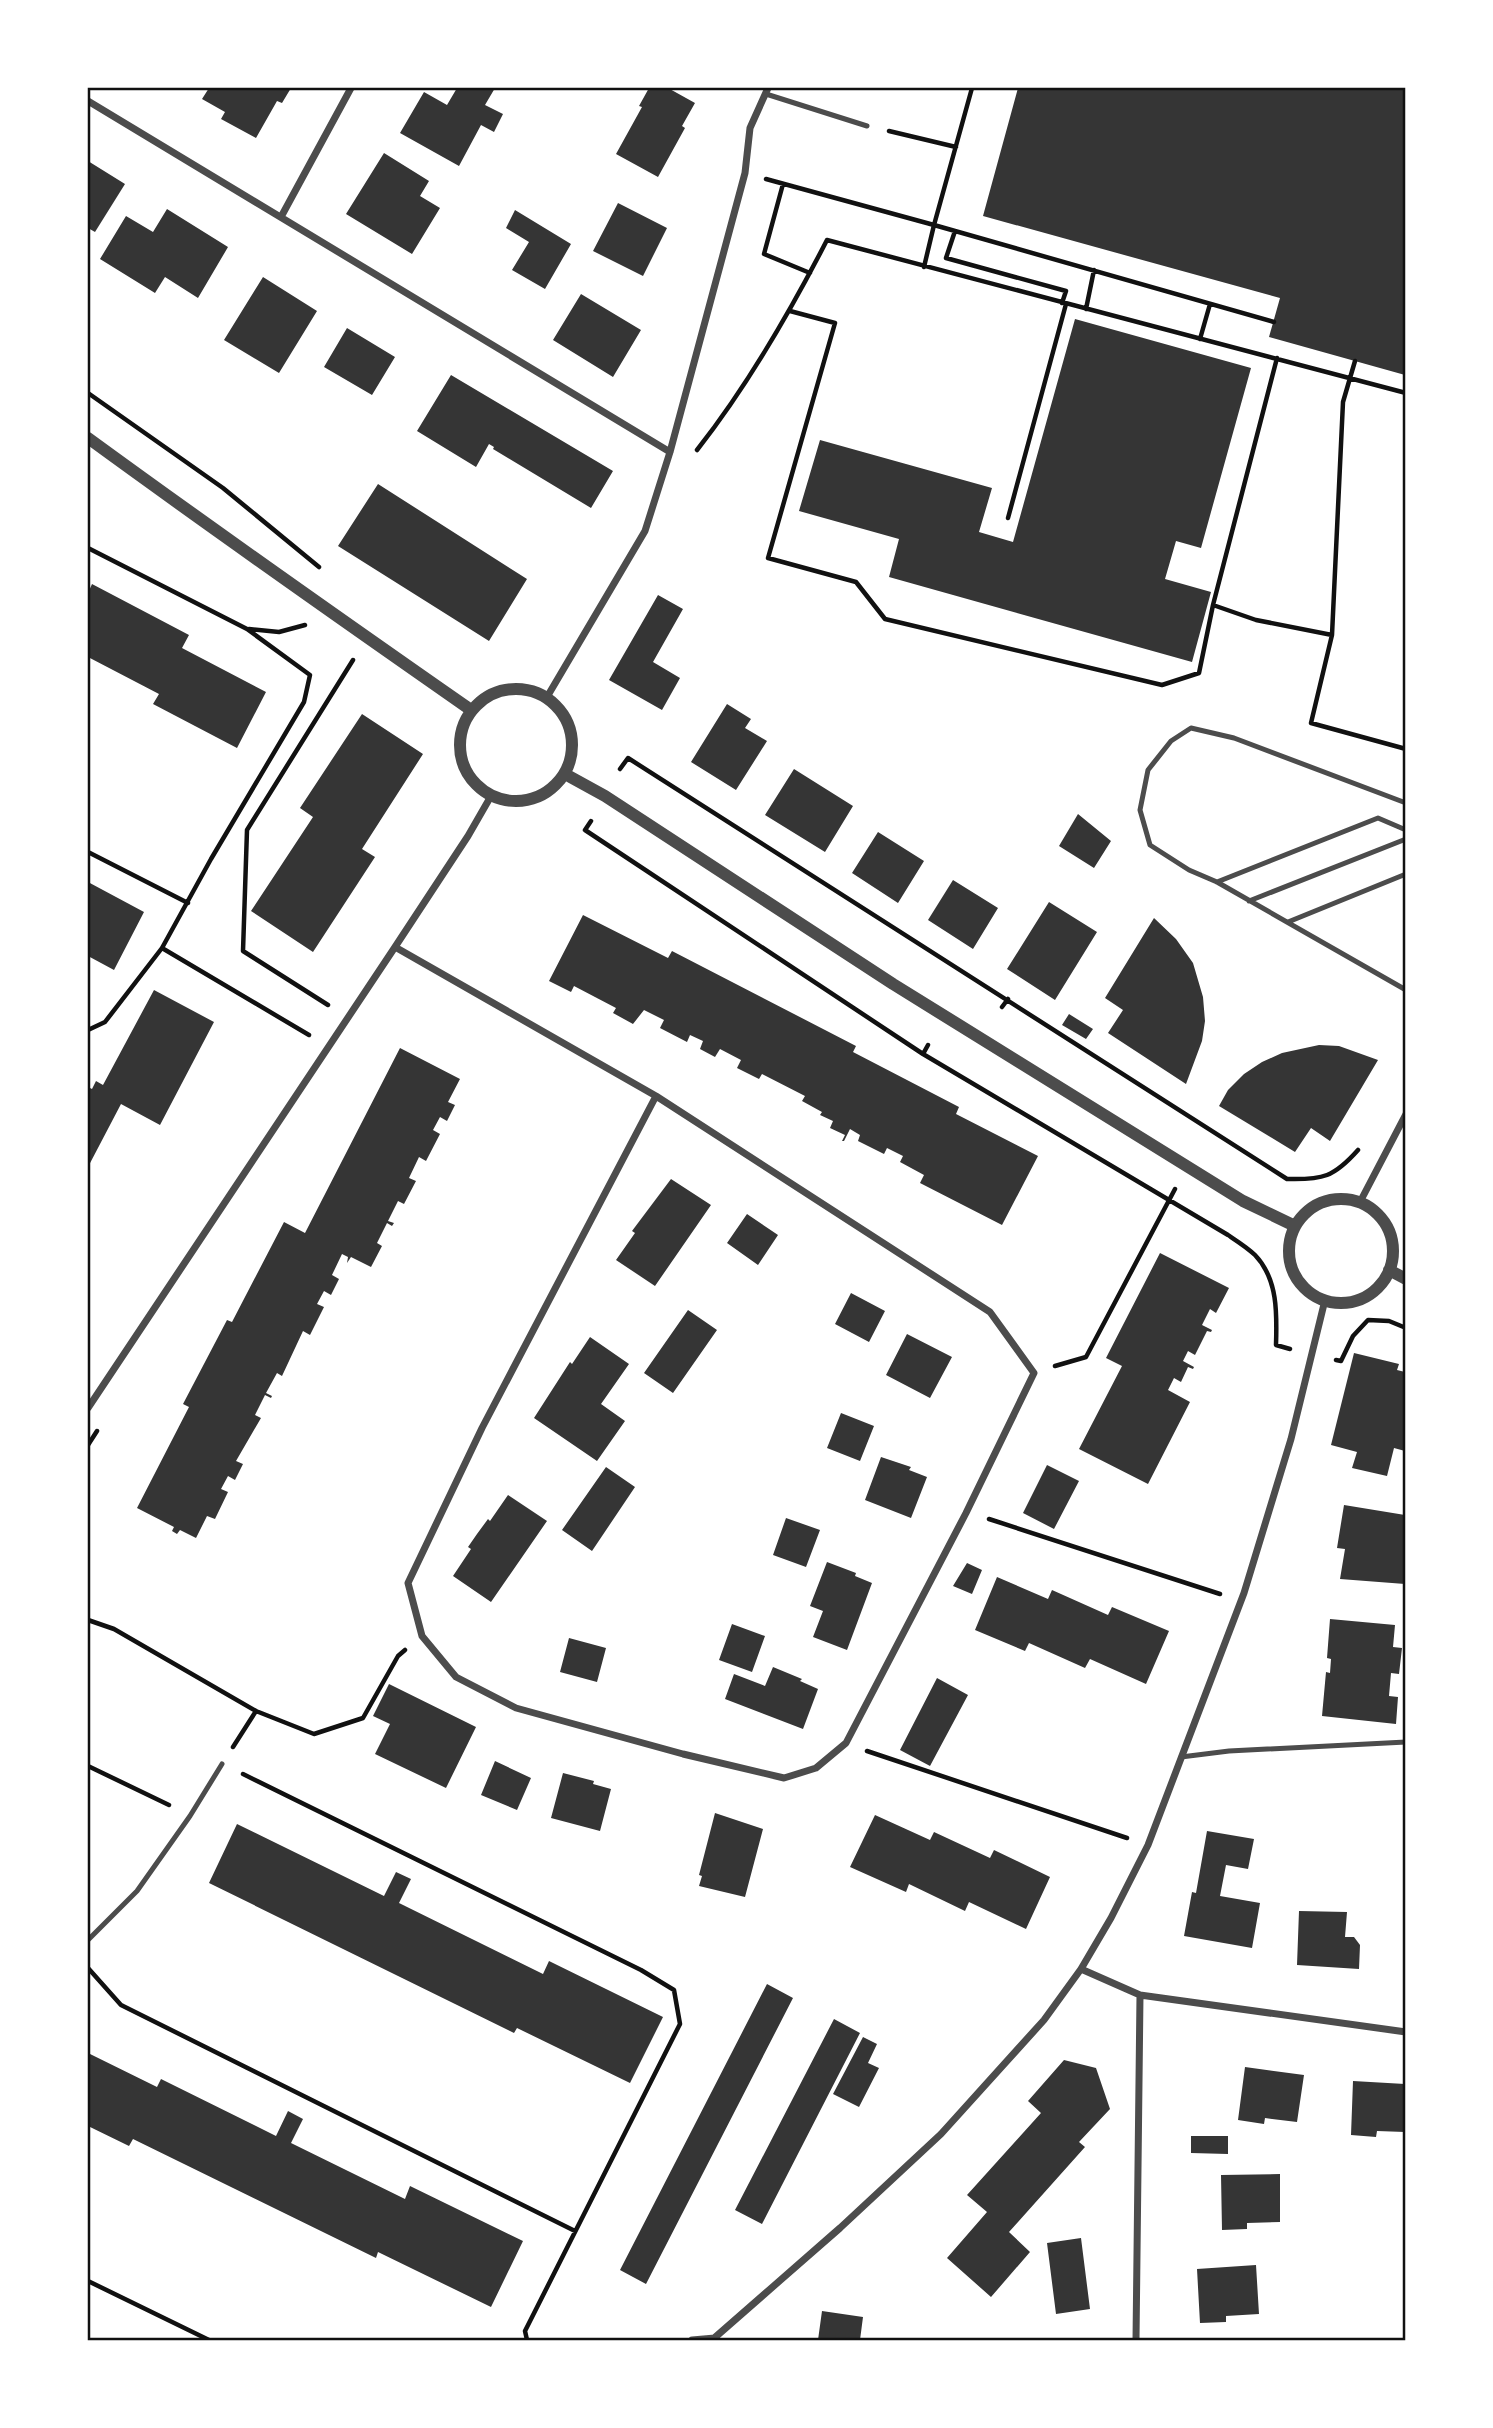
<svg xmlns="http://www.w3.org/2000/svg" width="1493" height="2428" viewBox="0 0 1493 2428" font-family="Figtree,sans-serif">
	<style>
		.building { fill: #353535 }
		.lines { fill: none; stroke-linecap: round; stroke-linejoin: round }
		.path { stroke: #111; stroke-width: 4.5 }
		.service { stroke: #4c4c4c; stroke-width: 5 }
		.minor { stroke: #4c4c4c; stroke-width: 7 }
		.tertiary { stroke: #4c4c4c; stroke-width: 12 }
		.neatline { fill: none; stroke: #111; stroke-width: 2.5 }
	</style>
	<rect width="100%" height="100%" fill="#fff"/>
	<path class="building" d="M 209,88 L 291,88 L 282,103 L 277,101 L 256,138 L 221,119 L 225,112 L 202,99 Z
		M 457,88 L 495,88 L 485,105 L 503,114 L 494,132 L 481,125 L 459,166 L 400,133 L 424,92 L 447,105 Z
		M 649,88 L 668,88 L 695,103 L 682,126 L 685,128 L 658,177 L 616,154 L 642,107 L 639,106 Z
		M 1018,88 L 1405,88 L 1405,375 L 1269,337 L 1280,298 L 983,216 Z
		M 384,153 L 429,181 L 420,196 L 440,208 L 412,254 L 346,214 Z
		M 88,161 L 125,184 L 95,232 L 88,228 Z
		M 618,203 L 667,228 L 643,276 L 593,251 Z
		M 167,209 L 228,247 L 198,298 L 165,277 L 155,293 L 100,259 L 126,216 L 153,232 Z
		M 515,210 L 571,244 L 545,289 L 512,270 L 529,242 L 506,228 Z
		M 263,277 L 317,311 L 279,373 L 224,340 Z
		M 581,294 L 641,330 L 613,377 L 553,340 Z
		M 1075,319 L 1251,368 L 1201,548 L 1176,541 L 1165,579 L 1211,592 L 1192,662 L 889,577 L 899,539 L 799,511 L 820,440 L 992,488 L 979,532 L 1013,542 Z
		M 347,328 L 395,357 L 372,395 L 324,367 Z
		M 451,375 L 613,471 L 591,508 L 493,449 L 494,447 L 489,444 L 476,467 L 417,431 Z
		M 378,484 L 527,579 L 489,641 L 338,546 Z
		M 92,584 L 189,635 L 182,648 L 266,692 L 237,748 L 153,704 L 159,694 L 88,657 L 88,593 Z
		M 658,595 L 683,609 L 653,662 L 680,678 L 662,710 L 609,680 Z
		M 727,704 L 751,719 L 745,728 L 767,741 L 736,790 L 691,762 Z
		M 362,714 L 423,754 L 362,849 L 375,857 L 313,952 L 251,911 L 313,817 L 300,808 Z
		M 794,769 L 853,806 L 825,852 L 765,815 Z
		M 1078,814 L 1111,841 L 1094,868 L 1059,846 Z
		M 878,832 L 924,861 L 898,903 L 852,873 Z
		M 953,880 L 998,908 L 973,949 L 928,920 Z
		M 88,882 L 144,912 L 114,970 L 88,956 Z
		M 1049,902 L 1097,932 L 1055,1000 L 1007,969 Z
		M 583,915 L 668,958 L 672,951 L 856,1046 L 853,1052 L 959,1107 L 956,1114 L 1038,1156 L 1002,1225 L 920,1183 L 924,1175 L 900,1162 L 903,1156 L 887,1148 L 884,1154 L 858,1141 L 860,1135 L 850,1129 L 844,1141 L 842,1141 L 845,1135 L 830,1128 L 833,1121 L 820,1115 L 822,1112 L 802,1101 L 805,1096 L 762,1074 L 759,1079 L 737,1068 L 741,1060 L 720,1049 L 715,1057 L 700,1049 L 703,1041 L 690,1035 L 687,1042 L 660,1028 L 664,1020 L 644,1010 L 633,1024 L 613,1013 L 616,1008 L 574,986 L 571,992 L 549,981 Z
		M 1154,918 L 1176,939 L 1193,963 L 1203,997 L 1205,1021 L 1202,1041 L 1186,1084 L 1108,1033 L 1123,1010 L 1105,998 Z
		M 154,990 L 214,1022 L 160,1125 L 121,1104 L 88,1167 L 88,1087 L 92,1089 L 96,1081 L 103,1085 Z
		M 1069,1014 L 1093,1029 L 1086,1039 L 1062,1025 Z
		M 1319,1045 L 1339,1046 L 1378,1060 L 1330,1141 L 1311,1128 L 1295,1152 L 1219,1106 L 1228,1090 L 1244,1074 L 1262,1062 L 1282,1053 Z
		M 400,1048 L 460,1079 L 448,1102 L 455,1105 L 447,1121 L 440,1117 L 433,1130 L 440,1134 L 426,1161 L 419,1157 L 409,1178 L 416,1181 L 404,1204 L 398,1201 L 388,1221 L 394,1223 L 392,1226 L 387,1223 L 377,1243 L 382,1246 L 371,1267 L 351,1257 L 347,1263 L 348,1257 L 342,1254 L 332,1275 L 339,1279 L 331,1295 L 324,1291 L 317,1304 L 324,1307 L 310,1335 L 303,1331 L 282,1376 L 277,1373 L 266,1393 L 272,1396 L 271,1398 L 265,1395 L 255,1415 L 261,1418 L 236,1461 L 243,1464 L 235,1480 L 228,1476 L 221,1489 L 228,1492 L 215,1519 L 207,1516 L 196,1538 L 180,1530 L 177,1534 L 172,1531 L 174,1527 L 137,1508 L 189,1407 L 183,1404 L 227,1320 L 232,1322 L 284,1222 L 305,1233 Z
		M 671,1179 L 711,1205 L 655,1286 L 616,1260 L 635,1233 L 632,1231 Z
		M 747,1214 L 778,1235 L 758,1265 L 727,1243 Z
		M 1160,1253 L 1229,1288 L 1216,1313 L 1210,1309 L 1202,1325 L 1212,1330 L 1211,1332 L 1207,1331 L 1195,1355 L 1188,1351 L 1183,1361 L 1194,1367 L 1193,1369 L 1188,1367 L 1181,1382 L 1174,1378 L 1168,1390 L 1190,1402 L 1148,1484 L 1079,1449 L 1122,1366 L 1106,1358 Z
		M 851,1293 L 885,1311 L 869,1342 L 835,1324 Z
		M 688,1310 L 717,1330 L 673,1393 L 644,1373 Z
		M 907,1334 L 952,1357 L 930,1398 L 886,1375 Z
		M 590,1337 L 629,1364 L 601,1404 L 625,1421 L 597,1461 L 534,1418 L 570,1362 L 572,1364 Z
		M 1354,1353 L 1399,1364 L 1397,1370 L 1405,1372 L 1405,1451 L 1394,1448 L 1387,1476 L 1352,1468 L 1357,1452 L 1331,1445 Z
		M 841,1413 L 874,1426 L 860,1461 L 827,1448 Z
		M 881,1457 L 911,1467 L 909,1470 L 927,1477 L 911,1518 L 865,1500 Z
		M 1047,1465 L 1079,1481 L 1054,1529 L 1023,1513 Z
		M 606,1467 L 635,1487 L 592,1551 L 562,1530 Z
		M 508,1495 L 547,1521 L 491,1602 L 453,1576 L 471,1549 L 468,1547 L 477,1534 L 488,1519 L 490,1521 Z
		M 1344,1505 L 1405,1515 L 1405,1584 L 1340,1579 L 1345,1549 L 1337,1548 Z
		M 786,1518 L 820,1530 L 806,1567 L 773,1555 Z
		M 827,1562 L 856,1573 L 855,1576 L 872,1583 L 847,1650 L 813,1637 L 823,1611 L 810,1606 Z
		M 967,1563 L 982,1570 L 972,1594 L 953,1586 Z
		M 997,1577 L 1048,1599 L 1052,1590 L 1108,1615 L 1112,1607 L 1169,1631 L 1146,1684 L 1090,1659 L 1085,1668 L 1029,1643 L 1025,1651 L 975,1630 Z
		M 1330,1619 L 1395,1625 L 1393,1647 L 1402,1648 L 1399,1674 L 1391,1673 L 1389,1696 L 1398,1697 L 1396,1724 L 1322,1716 L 1326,1672 L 1330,1673 L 1331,1659 L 1327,1658 Z
		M 732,1624 L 765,1636 L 752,1672 L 719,1660 Z
		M 569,1638 L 606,1648 L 597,1682 L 560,1672 Z
		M 773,1667 L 802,1679 L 800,1681 L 818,1689 L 803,1729 L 725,1699 L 734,1674 L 765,1686 Z
		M 937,1678 L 968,1695 L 930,1766 L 900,1750 Z
		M 389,1684 L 476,1727 L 446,1788 L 375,1754 L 390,1724 L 373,1716 Z
		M 495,1761 L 531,1778 L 517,1810 L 481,1795 Z
		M 563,1773 L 594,1781 L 593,1784 L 611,1789 L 600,1831 L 551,1818 Z
		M 715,1813 L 763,1829 L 745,1897 L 699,1886 L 702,1876 L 699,1875 Z
		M 875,1815 L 930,1840 L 934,1832 L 990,1858 L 994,1850 L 1050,1877 L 1026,1929 L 969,1902 L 965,1911 L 909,1884 L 906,1892 L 850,1867 Z
		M 237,1824 L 384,1896 L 396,1872 L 411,1879 L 399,1903 L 543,1974 L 549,1961 L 663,2017 L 630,2083 L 517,2028 L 514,2033 L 209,1883 Z
		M 1207,1831 L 1254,1839 L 1248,1869 L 1226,1865 L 1220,1896 L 1260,1903 L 1252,1948 L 1184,1936 L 1192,1892 L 1196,1893 Z
		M 1299,1911 L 1347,1912 L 1345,1937 L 1354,1937 L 1360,1945 L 1359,1969 L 1297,1965 Z
		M 767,1984 L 793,1998 L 646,2284 L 620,2270 Z
		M 834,2019 L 860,2033 L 762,2224 L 735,2210 Z
		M 863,2037 L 877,2044 L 868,2063 L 879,2068 L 859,2107 L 833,2094 Z
		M 88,2053 L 157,2087 L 161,2079 L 276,2136 L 288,2111 L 303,2119 L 291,2143 L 405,2199 L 410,2186 L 523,2241 L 491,2307 L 378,2252 L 376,2258 L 133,2139 L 129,2146 L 88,2126 Z
		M 1064,2060 L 1096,2068 L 1110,2109 L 1079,2142 L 1085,2147 L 1009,2232 L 1030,2252 L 991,2297 L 947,2258 L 987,2212 L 967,2195 L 1041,2113 L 1028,2101 Z
		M 1245,2067 L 1304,2075 L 1297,2122 L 1265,2118 L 1264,2124 L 1238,2120 Z
		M 1353,2081 L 1405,2084 L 1405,2132 L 1377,2131 L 1376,2137 L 1351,2135 Z
		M 1191,2136 L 1228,2136 L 1228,2154 L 1191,2153 Z
		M 1280,2174 L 1280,2222 L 1247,2223 L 1247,2229 L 1222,2230 L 1221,2175 Z
		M 1081,2238 L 1090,2309 L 1056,2314 L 1047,2243 Z
		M 1256,2265 L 1259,2314 L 1226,2316 L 1226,2322 L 1200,2323 L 1197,2269 Z
		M 822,2311 L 863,2317 L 860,2340 L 818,2340 Z"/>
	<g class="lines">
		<path class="path" d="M 889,131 L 956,147
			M 766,179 L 934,225 L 972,88
			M 783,184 L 764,254 L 810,273
			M 955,231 L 946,258 L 1066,291 L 1062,303
			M 924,267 L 934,225 L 1274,322
			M 1086,309 L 1094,270
			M 790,311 L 835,323 L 768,558 L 856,582 L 885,619 L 1162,685 L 1199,673 L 1213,605 L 1277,358
			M 1200,339 L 1210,304
			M 1355,361 L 1343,402 L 1332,635 L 1311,723 L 1406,749
			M 88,393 L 223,488 L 319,567
			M 697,450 C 748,385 789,314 827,240 L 1406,393
			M 1008,518 L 1066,304
			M 88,548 L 247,629 L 310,675 L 304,702 L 211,859 L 162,948 L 105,1022 L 88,1030
			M 1213,605 L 1256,620 L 1332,635
			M 249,629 L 279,632 L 305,625
			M 620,769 L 628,758 L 1287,1179 C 1323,1180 1334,1177 1358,1150
			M 591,821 L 585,830 L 923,1054 L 1228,1235 C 1237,1241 1248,1248 1255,1255 C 1278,1279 1277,1314 1276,1345 L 1290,1349
			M 88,852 L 188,903
			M 162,948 L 309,1035
			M 328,1005 L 243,951 L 247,830 L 353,660
			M 1002,1007 L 1008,999
			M 923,1054 L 928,1045
			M 1336,1360 L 1341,1361 L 1353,1336 L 1368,1320 L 1389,1321 L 1406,1328
			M 1055,1366 L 1086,1357 L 1175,1189
			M 88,1445 L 97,1431
			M 989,1519 L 1220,1594
			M 88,1620 L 114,1629 L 256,1711 L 314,1734 L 363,1718 L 398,1656 L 405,1650
			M 233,1747 L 256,1711
			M 867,1751 L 1127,1838
			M 88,1766 L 169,1805
			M 243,1774 L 641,1970 L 674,1990 L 680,2024 L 525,2331 L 527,2340
			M 88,1968 L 121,2005 L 575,2231
			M 88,2281 L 209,2340"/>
		<path class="service" d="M 766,94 L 867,126
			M 1406,803 L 1234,738 L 1191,728 L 1171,741 L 1148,770 L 1140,810 L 1150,845 L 1189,870 L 1217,882 L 1406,990
			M 1217,882 L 1378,818 L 1406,830
			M 1249,901 L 1406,839
			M 1288,922 L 1406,874
			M 1181,1757 L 1229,1751 L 1406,1742
			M 88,1940 L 137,1891 L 190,1816 L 222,1764"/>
		<path class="minor" d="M 88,101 L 670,452
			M 281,217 L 351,88
			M 547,697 L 645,531 L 670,452 L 745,173 L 750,128 L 768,88
			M 395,947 L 656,1096 L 990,1312 L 1034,1373 L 966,1513 L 846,1743 L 816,1768 L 784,1778 L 683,1754 L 516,1708 L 456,1677 L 422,1636 L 408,1583 L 482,1428 L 656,1096
			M 1360,1202 L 1406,1114
			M 88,1408 L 395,947 L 468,836 L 491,796
			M 1081,1969 L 1140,1995 L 1406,2032
			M 692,2340 L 715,2338
			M 712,2340 L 840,2228 L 941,2134 L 1044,2020 L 1081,1969 L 1111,1918 L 1148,1845 L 1244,1593 L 1291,1439 L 1325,1300
			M 1136,2340 L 1140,1995"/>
		<path class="tertiary" d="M 88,438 C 214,530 342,620 471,710
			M460 745a56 56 0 1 1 112 0a56 56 0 1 1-112 0Z
			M 565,774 L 605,796 L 893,984 L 1243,1201 L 1295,1226
			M1289 1251a52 52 0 1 1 104 0a52 52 0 1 1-104 0Z
			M 1389,1270 L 1406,1279"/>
	</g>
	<rect width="1493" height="2428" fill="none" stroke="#ffffff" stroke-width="178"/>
	<rect x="89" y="89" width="1315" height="2250" class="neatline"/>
</svg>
